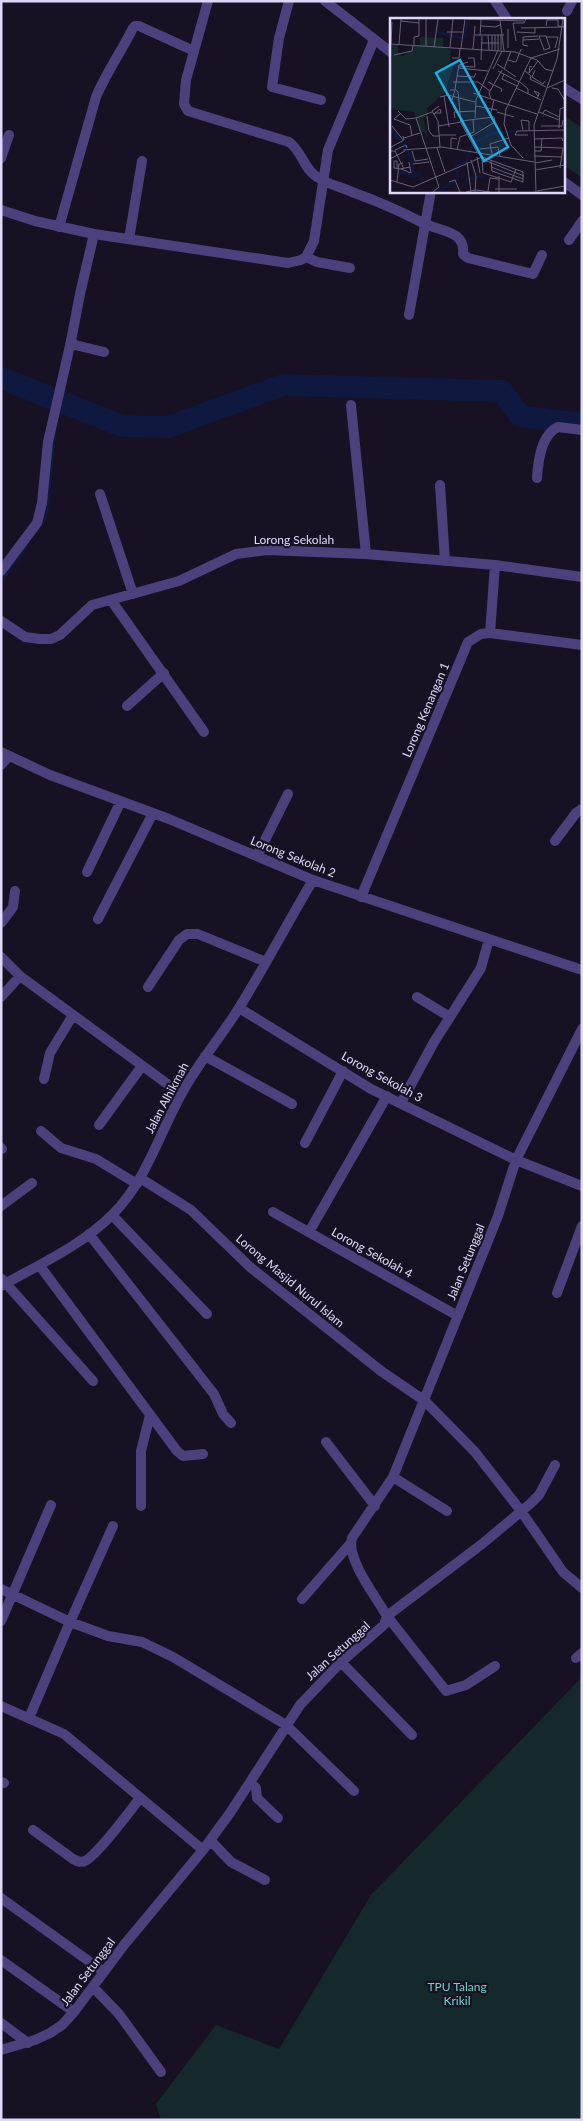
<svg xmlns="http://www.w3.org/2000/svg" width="583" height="2121" viewBox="0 0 583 2121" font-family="Lato,sans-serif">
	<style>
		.green { fill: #15292d }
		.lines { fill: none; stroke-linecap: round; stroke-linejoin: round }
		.stream { stroke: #0f183e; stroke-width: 4 }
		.river { stroke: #0f183e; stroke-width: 22 }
		.minor { stroke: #4d417d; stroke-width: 10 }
		.tertiary { stroke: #4d417d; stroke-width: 10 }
		.labels { text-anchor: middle; stroke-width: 4.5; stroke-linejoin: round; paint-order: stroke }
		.street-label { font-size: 12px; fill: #e1d7fb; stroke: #171123 }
		.park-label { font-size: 12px; fill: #6ad4cb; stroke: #171123 }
		.inset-river { fill: none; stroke: #0f183e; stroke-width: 2.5 }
		.inset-road { fill: none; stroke: #686079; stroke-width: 1 }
		.view { fill: #18aee6; fill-opacity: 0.15; stroke: #18aee6; stroke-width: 2.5 }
		.inset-edge { fill: none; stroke: #e1d7fb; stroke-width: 2.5 }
	</style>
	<rect width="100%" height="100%" fill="#171123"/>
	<path class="green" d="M 565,116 L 582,128 L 582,178 L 564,165 Z
		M 582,1677 L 582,2120 L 161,2120 L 156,2104 L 216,2025 L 279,2049 L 371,1895 Z"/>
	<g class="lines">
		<path class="stream" d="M 42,524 L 47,510 L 54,435
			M 1,581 L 27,544"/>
		<path class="river" d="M 1,378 L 122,426 L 168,427 L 283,385 L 502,391 L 520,416 L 582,424"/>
		<path class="minor" d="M 208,1 L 186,80 L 184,104 L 188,111 L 289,142 C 302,151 303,168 317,177 C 327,184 341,187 352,192 C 377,201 400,211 423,223 C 438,231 466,230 463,254 L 468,258 L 533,274 L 542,255
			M 289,1 L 279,38 L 272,87 L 321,100
			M 495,1 L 507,19
			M 567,11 L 572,1
			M 564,88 L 582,99
			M 1,158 L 9,135
			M 1,210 L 35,221 L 94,234 L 288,263 L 301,260 L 306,257 L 314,241 L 328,150 L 374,40
			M 59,227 L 96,97 C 106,73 121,52 133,28 L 135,26 L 139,26 L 194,51
			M 94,234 L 80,294 L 71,341 L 75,345 L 104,352
			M 129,239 L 142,161
			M 569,240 L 582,221
			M 306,257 L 317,262 L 350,268
			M 409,315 L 431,191
			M 351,405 L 366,554
			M 537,478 C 538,461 541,435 558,427 L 582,430
			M 440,485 L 445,561
			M 100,494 L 133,594
			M 1,571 L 37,523 L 42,503 L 48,442 L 71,341
			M 111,600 L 204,732
			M 1,621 L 25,637 L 40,639 L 51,639 L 60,635 L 92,605 L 179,581 L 236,554 L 267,550 L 366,554 L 495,565 L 582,577
			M 490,633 L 495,565
			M 127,706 L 164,673
			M 1,752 L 50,775 L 169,819 L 313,880 L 582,970
			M 1,765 L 9,756
			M 555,841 L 576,813 L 582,809
			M 257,856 L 288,794
			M 87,872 L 121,801
			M 361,897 L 468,642 L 481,634 L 490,633 L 582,645
			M 98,919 L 153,813
			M 1,923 L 13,907 L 15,891
			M 1,957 L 20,976 L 181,1094
			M 148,987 L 179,940 L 187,934 L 198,934 L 266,962
			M 1,997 L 20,976
			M 417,997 L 450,1017 L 481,968 L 489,939
			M 239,1008 L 371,1089 L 516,1160 L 582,1186
			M 205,1056 L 292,1104
			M 44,1079 L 50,1053 L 73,1015
			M 401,1103 L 434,1042 L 450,1017
			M 99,1125 L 142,1066
			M 41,1131 L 61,1148 L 96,1159 L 137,1184
			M 305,1143 L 343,1071
			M 1,1148 L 2,1149
			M 140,1178 L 191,1210 L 250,1267 L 381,1371 L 425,1401 L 475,1452 L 521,1511 L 563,1572 L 582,1588
			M 1,1206 L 32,1183
			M 273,1212 L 458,1316
			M 112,1215 L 207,1314
			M 309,1232 L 387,1096
			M 89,1234 L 214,1394 L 223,1414 L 231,1423
			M 40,1266 L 177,1451 L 183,1456 L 203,1454
			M 2,1279 L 93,1381
			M 1,1286 C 40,1264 81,1246 113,1214 C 146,1181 159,1134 182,1093 C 198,1063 221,1037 239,1008 C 265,966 288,922 313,880
			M 557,1293 L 582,1226
			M 326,1442 L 375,1506
			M 393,1477 L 447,1511
			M 141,1506 L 141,1451 L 150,1415
			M 1,1589 L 70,1622 L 108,1636 L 142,1642 L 173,1657 L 286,1725 L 354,1791
			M 302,1599 L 350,1544
			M 1,1621 L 51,1505
			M 576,1658 L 582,1653
			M 341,1662 L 412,1735
			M 495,1666 L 466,1685 L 446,1691 L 387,1616 L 482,1544 L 530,1504 L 539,1495 L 555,1465
			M 1,1706 L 64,1734 L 203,1850
			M 29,1718 L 70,1622 L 113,1526
			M 1,1782 L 4,1783
			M 250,1782 L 256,1788 L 257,1798 L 278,1818
			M 33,1830 L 73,1859 C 77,1861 80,1863 85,1861 C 96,1856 131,1810 140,1798
			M 210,1840 L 231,1862 L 265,1880
			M 1,1898 L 104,1972
			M 1,1960 L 74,2012
			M 93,1987 L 119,2014 L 161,2072
			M 1,2023 L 28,2043
			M 1,2050 L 35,2040 L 50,2033 L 62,2025 L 74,2012 L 124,1945 L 203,1850 L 230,1813 L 300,1705 L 341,1662 L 384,1625 L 387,1616 C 376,1597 346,1559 352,1538 L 393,1477 L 498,1216 L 516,1160 L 582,1029"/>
		<path class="tertiary" d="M 325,1 L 392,53
			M 564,182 L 582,195"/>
	</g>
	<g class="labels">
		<g class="street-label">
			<text x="294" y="544">Lorong Sekolah</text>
			<text transform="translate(426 710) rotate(-67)" y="4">Lorong Kenangan 1</text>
			<text transform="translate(293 857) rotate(22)" y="4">Lorong Sekolah 2</text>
			<text transform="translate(382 1077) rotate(29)" y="4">Lorong Sekolah 3</text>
			<text transform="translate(167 1098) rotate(-62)" y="4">Jalan Alhikmah</text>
			<text transform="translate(372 1253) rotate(29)" y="4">Lorong Sekolah 4</text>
			<text transform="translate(466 1262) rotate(-68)" y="4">Jalan Setunggal</text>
			<text transform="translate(290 1281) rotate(40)" y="4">Lorong Masjid Nurul Islam</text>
			<text transform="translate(338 1651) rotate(-42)" y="4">Jalan Setunggal</text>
			<text transform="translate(88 1972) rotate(-53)" y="4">Jalan Setunggal</text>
		</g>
		<g class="park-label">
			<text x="457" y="1991">TPU Talang<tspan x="457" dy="14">Krikil</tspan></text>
		</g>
	</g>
	<g transform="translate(390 18)">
		<rect width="175" height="175" fill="#171123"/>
		<path d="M 30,19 L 53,20 L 53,29 L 61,33 L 60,43 L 64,46 L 55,75 L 37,90 L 38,97 L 33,100 L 38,120 L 34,114 L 30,115 L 24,94 L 0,91 L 0,26 L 8,27 L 8,34 L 12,38 L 21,33 L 23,28 L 30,27 Z" fill="#15292d"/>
		<path class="inset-river" d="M 47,14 L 71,20M 75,20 L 77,3M 0,103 L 0,109 L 20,137 L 24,156M 10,154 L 24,159 L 29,155 L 32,164M 75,162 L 93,158M 48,174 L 68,161 L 66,148 L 76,143 L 83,126 L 103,115 L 129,113"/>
		<path class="inset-road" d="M 76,1 L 134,3M 110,2 L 114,33M 11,3 L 29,5M 91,8 L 106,9 L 111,6M 156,8 L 157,2 L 168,2 L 168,8 L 175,9M 131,10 L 173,9M 118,11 L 118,30M 57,14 L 74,14M 127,14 L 145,15 L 145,10M 85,17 L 114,17M 98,17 L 99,32M 102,17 L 102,32M 105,17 L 105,32M 111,17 L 111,32M 90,18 L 91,2M 149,18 L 156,18 L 160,30 L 154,32 ZM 156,19 L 168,19 L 165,30M 133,22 L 149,21M 126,23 L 123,5 L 134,5 L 136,1M 92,25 L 109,25M 0,26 L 125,34 L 147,42 L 155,51 L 163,53M 1,26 L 2,4M 9,26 L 11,1M 24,27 L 24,19 L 29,18 L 29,1M 36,28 L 36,1M 138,28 L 133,27 L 133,19 L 148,18M 44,29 L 48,1M 60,29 L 63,1M 71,30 L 75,1M 83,31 L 85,8M 4,37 L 22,33 L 23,27M 62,40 L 69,40 L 70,31M 91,42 L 92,18M 118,42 L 126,44 L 131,31M 78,44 L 69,47 L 65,71 L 68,74 L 71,105 L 87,134M 107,46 L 126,59M 69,48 L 85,49 L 84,40 L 78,40M 142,49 L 140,48 L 139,55 L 148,43M 69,50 L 98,53M 103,51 L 112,33M 114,51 L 121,33M 134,52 L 141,58 L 140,61 L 156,69M 145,52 L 142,59 L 153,66 L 155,63M 108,53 L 129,64M 114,56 L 112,61 L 127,68M 67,58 L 84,59 L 86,55M 129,63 L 138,71 L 138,76M 63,64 L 88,64 L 100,73M 98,64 L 112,71 L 111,74M 126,70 L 151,82M 157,70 L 175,62M 162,70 L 168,71 L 175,83M 60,72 L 65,72 L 62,82M 83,75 L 147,96M 54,78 L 59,109M 50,79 L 58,77 L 85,84M 101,81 L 99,75 L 112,52M 147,81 L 149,76 L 149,75 L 144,73 L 148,78M 49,88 L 42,93 L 48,103 L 50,129M 86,88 L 107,92M 8,93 L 16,101 L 26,100M 107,94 L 124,99M 149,94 L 169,102M 153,95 L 155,92 L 169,99M 10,96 L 4,101 L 20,107 L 22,117M 44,96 L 50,91 L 51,95 L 45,95M 37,98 L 39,113 L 43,118 L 50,118M 100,98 L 104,82M 26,100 L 49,169 L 43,174M 26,100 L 42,94M 65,100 L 64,94 L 85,93M 85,100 L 86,82 L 108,32 L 108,17M 71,103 L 104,99 L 105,104M 2,108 L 13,122M 49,108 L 71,104M 151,108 L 172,108 L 173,102M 169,110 L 170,91 L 175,89M 133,112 L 131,102 L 139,103 L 139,112M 50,117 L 66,117M 138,117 L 125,117 L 127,113 L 175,112M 80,119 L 105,104M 14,120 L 30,115M 144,121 L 172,120 L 173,123M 1,129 L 14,122 L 13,118M 145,129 L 173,130 L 170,150M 47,130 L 55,154M 61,131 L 61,120 L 67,121M 90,131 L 108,129 L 110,138M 5,132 L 16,127 L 17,130M 13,132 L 52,129 L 144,144M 67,132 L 70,119 L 84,114 L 83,101M 0,133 L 5,133 L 14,151M 22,133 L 25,143 L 38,141M 144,133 L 151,133 L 152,120M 102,136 L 100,126 L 119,120M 144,138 L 172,139M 87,139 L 90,155M 92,139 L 93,155 L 121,164 L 126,151M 133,140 L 121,127 L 114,106 L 116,91 L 141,40 L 170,31M 0,141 L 15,133M 81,142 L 86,158 L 85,174M 94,142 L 134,158M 77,144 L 81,174M 145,145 L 162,142M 23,146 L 39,144M 101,149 L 133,161M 7,150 L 7,143 L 4,143 L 4,150 L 10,151 L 20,149M 11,151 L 21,155 L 19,144M 145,152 L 175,147M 0,162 L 23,169 L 92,139 L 133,154 L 133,164 L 102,153 L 101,142M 7,164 L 9,146 L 13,145M 59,164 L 65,162 L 70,174M 105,171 L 127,171M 98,173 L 100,160 L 108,161M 147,173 L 175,168M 76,174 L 86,172 L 100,174M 109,174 L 109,158M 146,174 L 144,107 L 167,41 L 173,1"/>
		<path class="view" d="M 70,42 L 118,129 L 94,143 L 46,55 Z"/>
		<rect width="175" height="175" class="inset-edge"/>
	</g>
	<rect width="583" height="2121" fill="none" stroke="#e1d7fb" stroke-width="5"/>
</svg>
